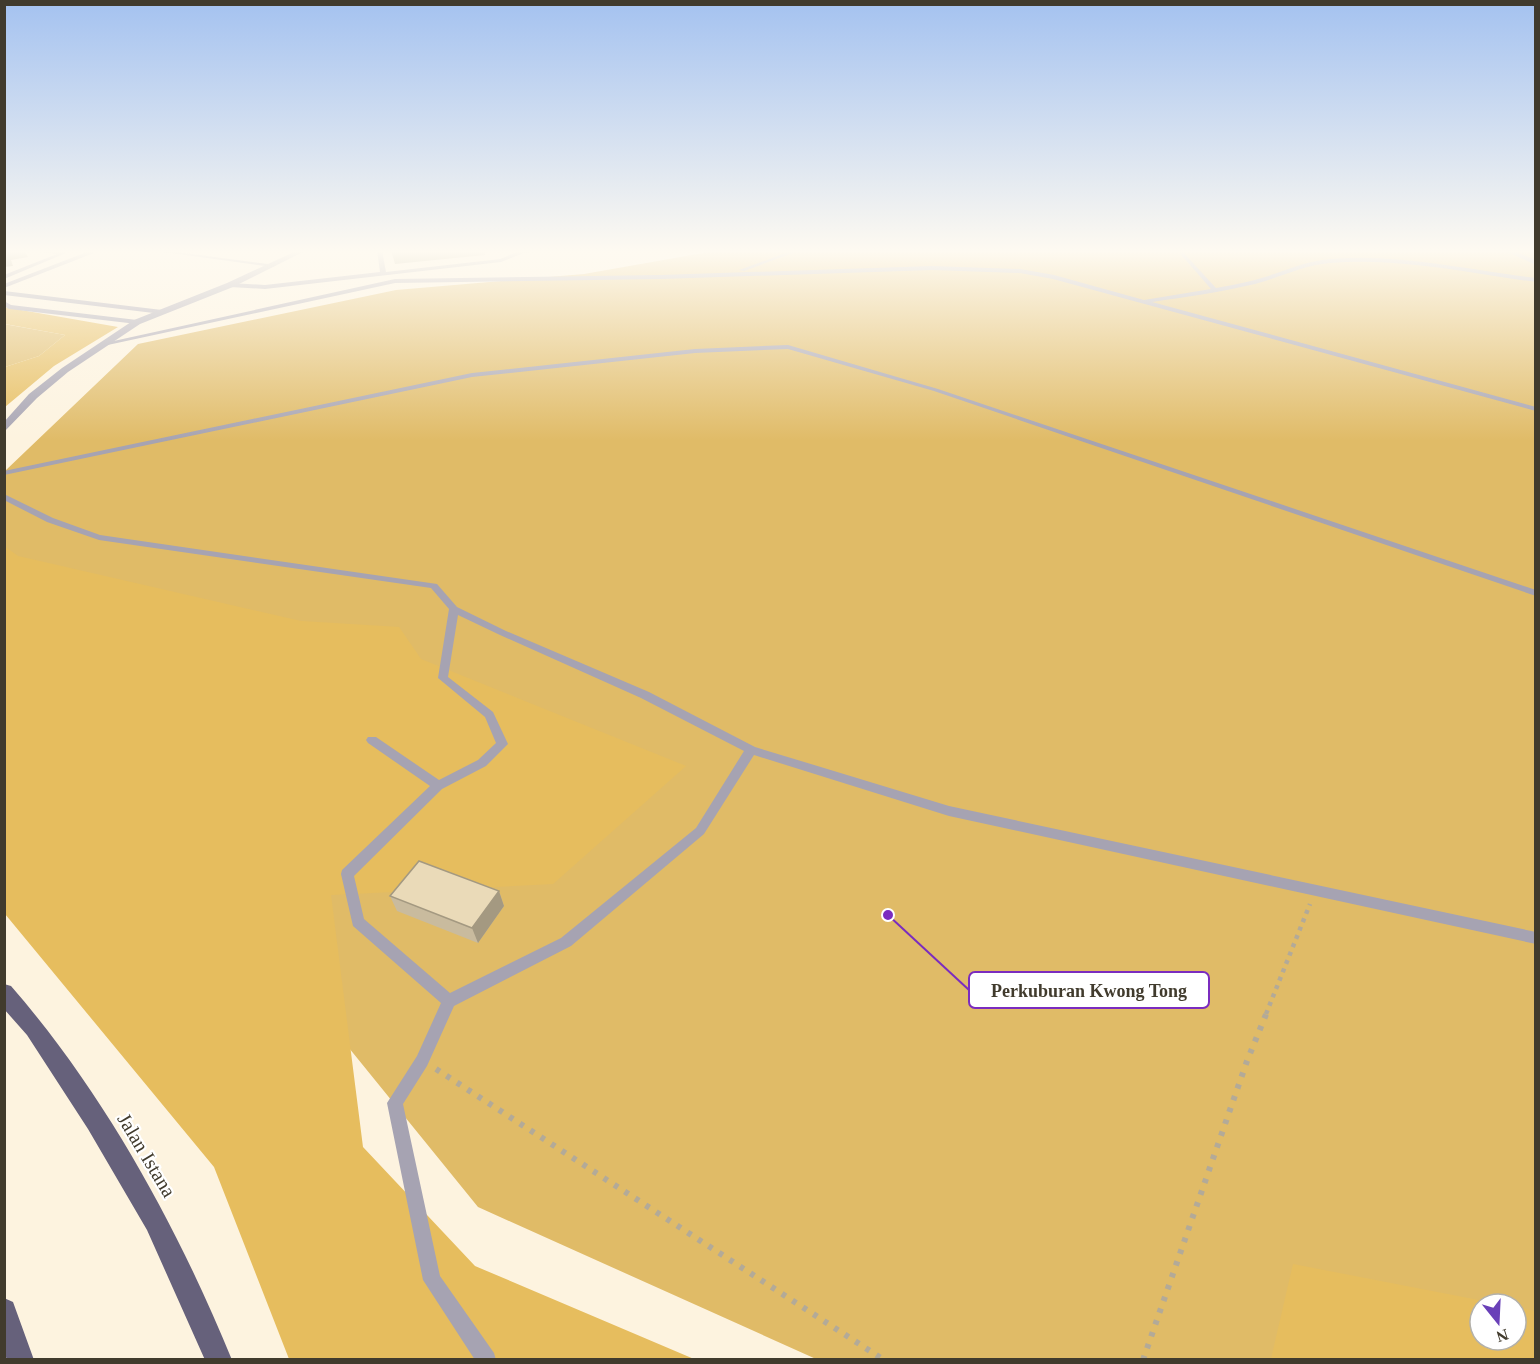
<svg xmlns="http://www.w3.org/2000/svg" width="1540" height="1364" viewBox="0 0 1540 1364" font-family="Georgia,serif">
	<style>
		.green { fill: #e0bb67; fill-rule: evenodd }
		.forest { fill: #e6bd5e }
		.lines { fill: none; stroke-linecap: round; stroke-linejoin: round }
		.path-far1 { stroke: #b3aa98; stroke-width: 4.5; stroke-dasharray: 4 5; stroke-linecap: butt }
		.path { stroke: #b3aa98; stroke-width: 6; stroke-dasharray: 4.5 8; stroke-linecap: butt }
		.service { fill: #a6a3b2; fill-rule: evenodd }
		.minor { fill: #a6a3b2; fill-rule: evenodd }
		.primary { fill: #66617b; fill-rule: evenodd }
		.wall { fill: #c9bb9e }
		.shaded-wall { fill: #a49981 }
		.building { fill: #eadab8; stroke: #a49981; stroke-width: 1.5 }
		.labels { text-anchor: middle; stroke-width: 4.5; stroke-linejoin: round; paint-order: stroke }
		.near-street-label { font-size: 20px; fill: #413b2d; stroke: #fff }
		.leader { fill: none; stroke: #7b2cbf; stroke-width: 2 }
		.callout-dot { fill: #7b2cbf; stroke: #fff; stroke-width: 2 }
		.callout { fill: #fff; stroke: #7b2cbf; stroke-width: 2 }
		.callout-label { font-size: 18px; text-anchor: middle; font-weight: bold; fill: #413b2d }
	</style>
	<rect width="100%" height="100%" fill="#fdf3df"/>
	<path class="green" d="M 720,250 L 1535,250 L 1535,1359 L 816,1359 L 478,1207 L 5,624 L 5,471 L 138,344 L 396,290 L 584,274 ZM 1480,1304 L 1516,1304 L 1516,1340 L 1480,1340 Z
		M 4,324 L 65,335 L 39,356 L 5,367 Z"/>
	<path class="forest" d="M 4,307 L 118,327 L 54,366 L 5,407 L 5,367 L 39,356 L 65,335 L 5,324 Z
		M 4,546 L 18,556 L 301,621 L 399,627 L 421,659 L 686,766 L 553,884 L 331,895 L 363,1147 L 475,1266 L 694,1359 L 289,1359 L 214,1167 L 5,914 Z
		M 1293,1264 L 1499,1304 L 1480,1304 L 1480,1340 L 1516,1340 L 1516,1307 L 1535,1311 L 1535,1359 L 1271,1359 Z"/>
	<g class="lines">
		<path class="path-far1" d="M 1266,1014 L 1310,904"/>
		<path class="path" d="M 436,1069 L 884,1360
			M 1143,1360 L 1247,1061 L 1267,1012"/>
		<path class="service" d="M 37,250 L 48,250 L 66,253 L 4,279 L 4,275 L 57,254 L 39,252 Z
			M 92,250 L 94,253 L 4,288 L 4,284 Z
			M 149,250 L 161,250 L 276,265 L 273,267 Z
			M 377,250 L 382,250 L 386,272 L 500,259 L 523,250 L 553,250 L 524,253 L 501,262 L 265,289 L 230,287 L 227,285 L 230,283 L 265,285 L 380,272 Z
			M 794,250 L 801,250 L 744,271 L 739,270 Z
			M 1177,250 L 1181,250 L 1216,288 C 1233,285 1249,282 1265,277 C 1284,271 1302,263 1322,260 C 1387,251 1470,270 1536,278 L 1536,282 C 1468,273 1399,257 1330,263 C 1304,265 1281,277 1255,284 C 1221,292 1186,297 1152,302 L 1536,407 L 1536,411 L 1053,279 L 1020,273 L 932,270 L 661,279 L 395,283 L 103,346 L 100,344 L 395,279 L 661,275 L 932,266 L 1020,269 L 1054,275 L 1144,300 L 1211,289 Z
			M 4,291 L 162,310 L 165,312 L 162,314 L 4,295 Z
			M 4,301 L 11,305 L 137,320 L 140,322 L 137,324 L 9,309 L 4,306 Z
			M 788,345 L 938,389 L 1536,590 L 1536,596 L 934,391 L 788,349 L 695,353 L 472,377 L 4,475 L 4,471 L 472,373 L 695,349 Z
			M 4,494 L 53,518 L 100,535 L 437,584 L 457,607 L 506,631 L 649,692 L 755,747 L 949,806 L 1536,932 L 1536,944 L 949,816 L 754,755 L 704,834 L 571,946 L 454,1006 L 427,1066 L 403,1104 L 440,1276 L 494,1353 L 496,1360 L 475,1360 L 423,1280 L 387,1103 L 417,1056 L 441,1003 L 353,926 L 341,874 L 342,870 L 430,786 L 368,743 L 366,740 L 368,737 L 376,737 L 439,780 L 478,760 L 496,743 L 485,717 L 438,678 L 449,609 L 431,588 L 99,540 L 47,522 L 4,500 ZM 458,615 L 500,635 L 641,698 L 744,751 L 696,828 L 561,938 L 450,993 L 364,919 L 354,876 L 442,789 L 486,766 L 508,744 L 493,712 L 448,677 Z"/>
		<path class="minor" d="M 298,250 L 307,250 L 233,287 L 140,324 L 68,372 L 37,398 L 4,432 L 4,422 L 29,394 L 62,368 L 134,320 L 227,283 Z
			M 1503,250 L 1512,250 L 1536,260 L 1536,265 Z"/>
		<path class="primary" d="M 4,984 L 11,986 C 105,1094 178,1228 232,1360 L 205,1360 L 147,1230 L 88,1129 L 27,1035 L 4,1009 Z
			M 4,1298 L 13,1302 L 34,1360 L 7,1360 L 4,1351 Z"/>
	</g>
	<path class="wall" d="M 499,891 L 504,906 L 478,943 L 397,911 L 390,896 Z"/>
	<path class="shaded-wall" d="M 4,250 L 24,250 L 28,257 L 11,260 L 13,266 L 4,267 Z
		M 391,250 L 484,250 L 485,255 L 395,264 Z
		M 499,891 L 504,906 L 478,943 L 472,928 Z"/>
	<path class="building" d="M 419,861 L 499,891 L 472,928 L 390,896 Z"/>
	<linearGradient id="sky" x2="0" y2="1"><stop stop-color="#a4c2f0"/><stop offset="0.57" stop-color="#fefaf1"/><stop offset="1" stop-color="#fefaf1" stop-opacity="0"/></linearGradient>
	<rect width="1540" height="441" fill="url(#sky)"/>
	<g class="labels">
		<g class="near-street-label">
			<text transform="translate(147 1155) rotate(59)" y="7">Jalan Istana</text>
		</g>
	</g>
	<path class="leader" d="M888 915L969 990"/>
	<circle class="callout-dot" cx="888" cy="915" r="6"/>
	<rect class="callout" x="969" y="972" width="240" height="36" rx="6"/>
	<g class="callout-label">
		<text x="1089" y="997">Perkuburan Kwong Tong</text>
	</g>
	<rect width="1540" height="1364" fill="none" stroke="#413b2d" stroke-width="12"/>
	<g transform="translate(1498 1322) rotate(162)"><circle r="28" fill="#ffffff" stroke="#b3b1ab" stroke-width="1.5"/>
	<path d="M0-4.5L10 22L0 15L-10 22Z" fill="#6940b8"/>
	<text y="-9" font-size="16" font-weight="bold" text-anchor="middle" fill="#413b2d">N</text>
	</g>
</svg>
